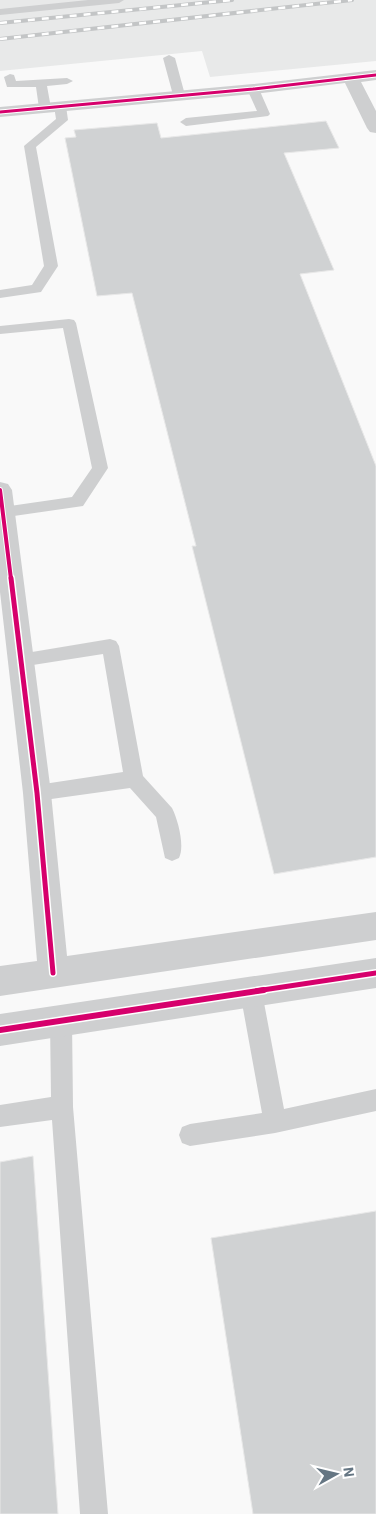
<svg xmlns="http://www.w3.org/2000/svg" width="376" height="1514" viewBox="0 0 376 1514" font-family="'IBM Plex Sans',sans-serif">
	<style>
		.built { fill: #e8e9e9 }
		.building { fill: #d0d2d3; stroke: #e8e8e8 }
		.lines { fill: none; stroke-linecap: round; stroke-linejoin: round }
		.service { fill: #cecfd0; fill-rule: evenodd }
		.tertiary { fill: #cecfd0; fill-rule: evenodd }
		.rail-casing { stroke: #c3c5c6; stroke-width: 4 }
		.rail { stroke: #fff; stroke-width: 2.5; stroke-dasharray: 7; stroke-linecap: butt }
		.cycleway-far3-casing { stroke: #fff; stroke-width: 5 }
		.cycleway-far2-casing { stroke: #fff; stroke-width: 6 }
		.cycleway-far1-casing { stroke: #fff; stroke-width: 8 }
		.cycleway-casing { stroke: #fff; stroke-width: 9 }
		.cycleway-far3 { stroke: #d6006c; stroke-width: 3 }
		.cycleway-far2 { stroke: #d6006c; stroke-width: 4 }
		.cycleway-far1 { stroke: #d6006c; stroke-width: 5 }
		.cycleway { stroke: #d6006c; stroke-width: 6 }
	</style>
	<rect width="100%" height="100%" fill="#f9f9f9"/>
	<path class="built" d="M 0,0 L 376,0 L 376,61 L 210,77 L 202,51 L 0,71 Z"/>
	<path class="building" d="M 326,121 L 339,148 L 284,153 L 334,270 L 300,274 L 376,466 L 376,857 L 274,874 L 192,546 L 196,546 L 132,293 L 97,296 L 65,138 L 76,137 L 74,130 L 157,123 L 161,138 Z
		M 33,1156 L 58,1514 L 0,1514 L 0,1162 Z
		M 376,1211 L 376,1514 L 253,1514 L 211,1238 Z"/>
	<g class="lines">
		<path class="service" d="M 88,0 L 124,0 L 119,3 L 0,15 L 0,9 Z
			M 169,55 L 175,58 L 185,95 L 183,97 L 175,97 L 173,95 L 163,58 Z
			M 10,74 L 14,75 L 16,81 L 67,78 L 73,81 L 67,84 L 47,86 L 51,108 L 45,111 L 39,108 L 36,87 L 7,87 L 4,77 Z
			M 253,86 L 259,89 L 270,114 L 268,116 L 186,126 L 180,122 L 186,118 L 257,111 L 247,89 Z
			M 60,103 L 66,106 L 68,120 L 36,147 L 58,266 L 41,292 L 0,298 L 0,290 L 32,285 L 44,266 L 24,146 L 56,119 L 54,106 Z
			M 69,319 L 74,320 L 76,323 L 108,468 L 83,506 L 0,518 L 0,508 L 3,507 L 72,497 L 92,468 L 63,328 L 0,334 L 0,326 Z
			M 110,639 L 116,641 L 119,646 L 143,776 L 172,808 C 178,820 185,846 179,858 L 172,861 L 165,858 L 156,817 L 130,788 L 37,801 L 30,799 L 27,793 L 30,787 L 37,785 L 123,772 L 103,654 L 20,667 L 14,665 L 11,660 L 14,655 Z
			M 251,982 L 259,985 L 262,992 L 284,1109 L 376,1089 L 376,1111 L 275,1133 L 190,1146 L 182,1143 L 179,1135 L 182,1127 L 190,1124 L 262,1113 L 240,992 L 243,985 Z
			M 61,1010 L 69,1013 L 72,1021 L 73,1107 L 108,1514 L 80,1514 L 52,1120 L 0,1127 L 0,1105 L 51,1097 L 50,1021 L 53,1013 Z"/>
		<path class="tertiary" d="M 376,70 L 376,80 L 361,82 L 376,111 L 376,133 L 370,132 L 367,128 L 345,83 L 253,94 L 0,117 L 0,107 L 253,84 Z
			M 0,482 L 8,484 L 12,490 L 51,793 L 67,956 L 376,912 L 376,940 L 0,996 L 0,966 L 37,961 L 23,793 L 0,592 Z
			M 376,958 L 376,988 L 0,1046 L 0,1014 Z"/>
		<defs>
			<path id="rail" d="M 0,23 L 232,0
				M 0,39 L 352,0"/>
		</defs>
		<use href="#rail" class="rail-casing"/>
		<use href="#rail" class="rail"/>
		<defs>
			<path id="cycleway-far3" d="M 0,112 L 253,89 L 376,75"/>
			<path id="cycleway-far2" d="M 0,490 L 11,579"/>
			<path id="cycleway-far1" d="M 11,578 L 37,793 L 53,973
				M 256,991 L 376,973"/>
			<path id="cycleway" d="M 0,1030 L 264,990"/>
		</defs>
		<use href="#cycleway-far3" class="cycleway-far3-casing"/>
		<use href="#cycleway-far2" class="cycleway-far2-casing"/>
		<use href="#cycleway-far1" class="cycleway-far1-casing"/>
		<use href="#cycleway" class="cycleway-casing"/>
		<use href="#cycleway-far3" class="cycleway-far3"/>
		<use href="#cycleway-far2" class="cycleway-far2"/>
		<use href="#cycleway-far1" class="cycleway-far1"/>
		<use href="#cycleway" class="cycleway"/>
	</g>
	<g transform="translate(336 1474) rotate(82)" stroke="#ffffff" stroke-width="4" paint-order="stroke">
	<path d="M0-4L9 19L0 12L-9 19Z" fill="#657683"/>
	<text y="-8" font-size="14" font-weight="bold" text-anchor="middle" fill="#657683">N</text>
	</g>
</svg>
